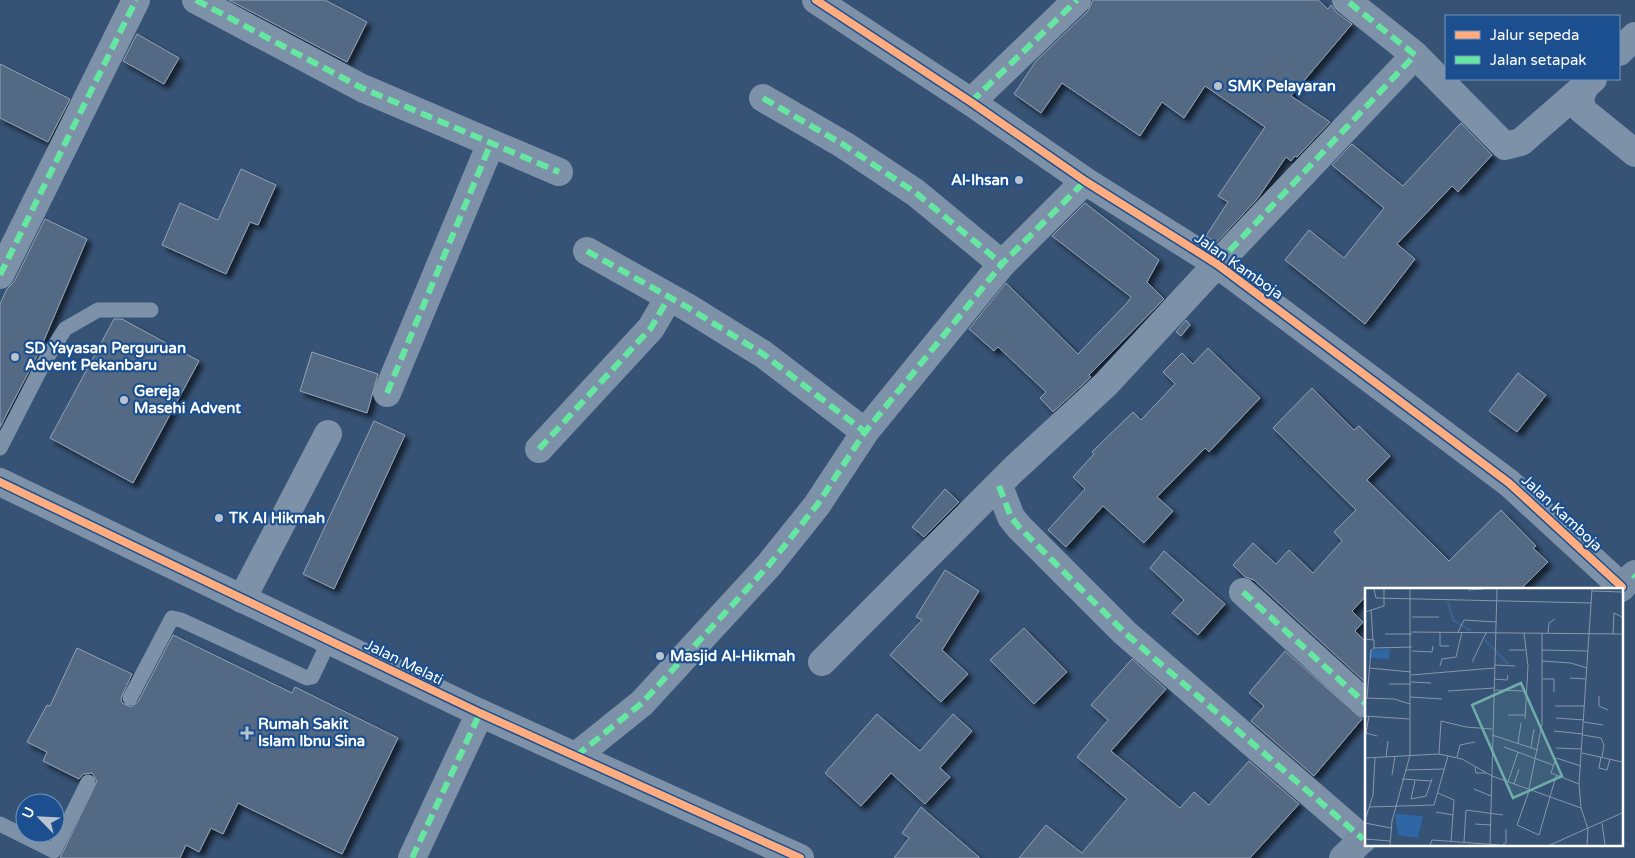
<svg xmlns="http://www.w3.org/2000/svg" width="1635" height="858" viewBox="0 0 1635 858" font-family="'Varela Round',sans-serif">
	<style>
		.building { fill: #526984; stroke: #92a2b6; filter: url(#shadow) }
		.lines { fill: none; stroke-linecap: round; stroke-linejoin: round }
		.service { stroke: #7d92a8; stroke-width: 15 }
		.minor { stroke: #7d92a8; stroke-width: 28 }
		.tertiary { stroke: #7d92a8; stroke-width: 28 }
		.secondary { stroke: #798da4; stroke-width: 28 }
		.quiet { stroke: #66e7a1; stroke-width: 6; stroke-dasharray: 12 6; stroke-linecap: butt }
		.cycleway-casing { stroke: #1b4f8f; stroke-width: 11 }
		.cycleway { stroke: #ffac80; stroke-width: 8 }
		.poi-dot { fill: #b9c2ce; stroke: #1b4f8f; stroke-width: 2 }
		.labels { text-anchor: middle; stroke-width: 4.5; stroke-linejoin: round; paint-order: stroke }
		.poi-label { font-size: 15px; font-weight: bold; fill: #fff; stroke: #1b4f8f; text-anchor: start }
		.street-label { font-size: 15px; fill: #fff; stroke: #1b4f8f }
		.inset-river { fill: none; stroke: #3b618d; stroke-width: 2.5 }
		.inset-road { fill: none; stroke: #8697ac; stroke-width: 1 }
		.view { fill: #6fada8; fill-opacity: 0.15; stroke: #6fada8; stroke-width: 2.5 }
		.inset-edge { fill: none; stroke: #fff; stroke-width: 2.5 }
	</style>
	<defs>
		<filter id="shadow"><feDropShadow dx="4.5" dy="4.5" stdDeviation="2.5" flood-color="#0009"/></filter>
	</defs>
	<rect width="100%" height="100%" fill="#365274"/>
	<path class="building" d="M 229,0 L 325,0 L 367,22 L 347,62 Z
		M 1093,0 L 1318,0 L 1328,9 L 1331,5 L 1336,12 L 1352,24 L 1291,96 L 1330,122 L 1297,157 L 1295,156 L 1291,161 L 1286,157 L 1258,198 L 1216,243 L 1206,236 L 1228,202 L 1218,196 L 1265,127 L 1205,86 L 1184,118 L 1162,102 L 1140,136 L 1062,83 L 1041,113 L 1014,94 L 1036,61 L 1088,11 Z
		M 137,34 L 179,58 L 164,84 L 123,61 Z
		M 0,64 L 70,99 L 48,142 L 0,118 Z
		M 1461,123 L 1492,155 L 1458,192 L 1452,186 L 1397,244 L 1415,259 L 1365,324 L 1285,260 L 1309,230 L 1344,258 L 1384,208 L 1332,165 L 1352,144 L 1403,186 Z
		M 241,169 L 276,185 L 258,225 L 250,222 L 226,274 L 162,245 L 180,203 L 218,220 Z
		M 1085,203 L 1159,260 L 1147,282 L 1164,299 L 1089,375 L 1091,377 L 1053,412 L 1040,398 L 1046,392 L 998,347 L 994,351 L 969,329 L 1006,283 L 1078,354 L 1127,303 L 1131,297 L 1052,236 Z
		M 45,219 L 87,239 L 39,352 L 0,427 L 0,304 L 7,289 L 14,282 Z
		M 114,319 L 122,319 L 199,361 L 133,483 L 50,438 Z
		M 1186,320 L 1190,325 L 1181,336 L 1176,332 Z
		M 1208,348 L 1260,398 L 1209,452 L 1205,448 L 1157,497 L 1173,511 L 1144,543 L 1103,506 L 1066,547 L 1048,530 L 1085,489 L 1073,477 L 1094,454 L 1092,452 L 1133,412 L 1141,420 L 1175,384 L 1163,372 L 1182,353 L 1193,364 Z
		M 312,352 L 378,374 L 367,413 L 300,391 Z
		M 1518,373 L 1546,395 L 1517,432 L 1489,411 Z
		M 1312,388 L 1354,430 L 1359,426 L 1390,456 L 1367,480 L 1449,561 L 1501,510 L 1536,546 L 1533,548 L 1548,562 L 1521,589 L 1366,589 L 1366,596 L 1352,611 L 1363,622 L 1355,631 L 1366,642 L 1366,683 L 1254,580 L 1245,577 L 1233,565 L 1253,543 L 1276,564 L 1289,550 L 1313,573 L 1342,541 L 1334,532 L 1356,510 L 1273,428 Z
		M 374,421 L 405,435 L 334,589 L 303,574 Z
		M 945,489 L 959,502 L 924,537 L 912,527 Z
		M 1164,551 L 1225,604 L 1198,635 L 1172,613 L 1184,600 L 1150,568 Z
		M 945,570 L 979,591 L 942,650 L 968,674 L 941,702 L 890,655 L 922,620 L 916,617 Z
		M 1024,628 L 1067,672 L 1034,704 L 990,660 Z
		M 173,635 L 292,693 L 295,687 L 398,738 L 342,854 L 238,803 L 223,834 L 211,828 L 199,852 L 186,845 L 180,858 L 60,858 L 97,781 L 92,773 L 83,774 L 79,779 L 43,761 L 47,752 L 27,742 L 47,705 L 50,706 L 77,648 L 132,674 L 121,698 L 122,703 L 131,707 L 138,702 Z
		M 1285,651 L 1362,719 L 1314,776 L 1251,721 L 1264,706 L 1249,693 Z
		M 1132,659 L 1166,689 L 1111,751 L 1180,808 L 1194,792 L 1209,805 L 1249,761 L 1299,804 L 1250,858 L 1019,858 L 1046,825 L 1082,853 L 1127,799 L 1077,757 L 1108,720 L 1091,705 Z
		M 877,714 L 920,751 L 953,714 L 972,731 L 940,768 L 950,777 L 925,804 L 891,773 L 861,806 L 825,773 Z
		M 921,807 L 980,858 L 894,858 L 909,838 L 902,833 Z"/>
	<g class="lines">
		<path class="service" d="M 0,448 L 43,364 L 65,329 L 98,310 L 151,310
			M 130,698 L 172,618 L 181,620 L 307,678 L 312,677 L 329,641
			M 0,824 L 54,851 L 88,782"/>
		<path class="minor" d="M 196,0 L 362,88 L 559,172
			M 816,0 L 971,102 L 1085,181 L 1217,264 L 1509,483 L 1622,587
			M 1346,0 L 1415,55 L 1505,146 L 1521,142 L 1593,79
			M 1619,52 L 1635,36
			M 1584,88 L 1580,98 L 1582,110 L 1635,153
			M 763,98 L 844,145 L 916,193 L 1002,264
			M 971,102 L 1077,0
			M 587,251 L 687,307 L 763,354 L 865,432
			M 0,275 L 136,0
			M 387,393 L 491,143
			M 539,449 L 651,328 L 669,297
			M 999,486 L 1011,517 L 1019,527 L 1125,633 L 1363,839
			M 1243,592 L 1366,704
			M 242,599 L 328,434
			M 822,662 L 1012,471 L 1106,384 L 1217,264 L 1415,55
			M 576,756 L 642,703 L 769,565 L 817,505 L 865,432 L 1002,264 L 1085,181
			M 412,858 L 480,713"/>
		<path class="tertiary" d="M 0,482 L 480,713 L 800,858"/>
		<path class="secondary" d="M 1619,589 L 1635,574
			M 1343,858 L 1366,836"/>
		<path class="quiet" d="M 196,0 L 362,88 L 559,172
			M 763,98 L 844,145 L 916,193 L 1002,264
			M 971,102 L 1077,0
			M 587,251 L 687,307 L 763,354 L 865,432
			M 1217,264 L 1415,55 L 1346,0
			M 0,275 L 136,0
			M 387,393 L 491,143
			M 539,449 L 651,328 L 669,297
			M 999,486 L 1011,517 L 1019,527 L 1125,633 L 1363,839
			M 1633,575 L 1635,577
			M 1243,592 L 1366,704
			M 576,756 L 642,703 L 769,565 L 817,505 L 865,432 L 1002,264 L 1085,181
			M 412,858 L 480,713"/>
		<defs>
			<path id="cycleway" d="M 816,0 L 971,102 L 1085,181 L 1217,264 L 1509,483 L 1622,587
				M 0,482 L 480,713 L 800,858"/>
		</defs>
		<use href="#cycleway" class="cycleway-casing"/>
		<use href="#cycleway" class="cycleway"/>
	</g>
	<g class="poi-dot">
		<circle cx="1218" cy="86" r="5"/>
		<circle cx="1019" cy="180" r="5"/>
		<circle cx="15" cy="357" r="5"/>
		<circle cx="124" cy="400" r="5"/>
		<circle cx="219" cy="518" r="5"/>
		<circle cx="660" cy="656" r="5"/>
		<path d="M244.5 725.5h5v5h5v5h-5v5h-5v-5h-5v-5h5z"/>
	</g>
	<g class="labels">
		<g class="poi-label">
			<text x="1228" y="91">SMK Pelayaran</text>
			<text x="1009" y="185" text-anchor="end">Al-Ihsan</text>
			<text x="25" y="353">SD Yayasan Perguruan<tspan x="25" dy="17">Advent Pekanbaru</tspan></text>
			<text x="134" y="396">Gereja<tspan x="134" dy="17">Masehi Advent</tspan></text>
			<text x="229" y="523">TK Al Hikmah</text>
			<text x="670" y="661">Masjid Al-Hikmah</text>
			<text x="258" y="729">Rumah Sakit<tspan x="258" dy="17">Islam Ibnu Sina</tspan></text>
		</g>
		<g class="street-label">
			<text transform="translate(1239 266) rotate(35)" y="5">Jalan Kamboja</text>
			<text transform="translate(1562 513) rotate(43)" y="5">Jalan Kamboja</text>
			<text transform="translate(404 662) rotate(26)" y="5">Jalan Melati</text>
		</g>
	</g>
	<g transform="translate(1365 588)">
		<rect width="258" height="258" fill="#365274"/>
		<path d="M 25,61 L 24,71 L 4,70 L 5,62 ZM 30,226 L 58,228 L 53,250 L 33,247 Z" fill="#2f66a5"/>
		<path class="inset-river" d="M 83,13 L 88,32 L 106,43M 120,52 L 143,76"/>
		<path class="inset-road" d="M 9,1 L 11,10 L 226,15M 103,2 L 118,1M 227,3 L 257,4M 6,22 L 8,52M 0,24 L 19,18 L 19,1M 47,29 L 74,29M 47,44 L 257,46M 75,44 L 75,58 L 84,58M 93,44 L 99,32 L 131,34M 159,45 L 163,78 L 160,131M 183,45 L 184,35 L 190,31M 20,46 L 47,46M 248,46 L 249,25 L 257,29M 0,51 L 9,52 L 9,60M 9,60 L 47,59M 144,62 L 160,62M 177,62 L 223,63M 47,63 L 67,64 L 68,58M 177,73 L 206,75 L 222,80M 107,74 L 121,45M 129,77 L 150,78M 75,78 L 77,71 L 91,69 L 97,44M 4,80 L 46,84M 46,87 L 129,80M 205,90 L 221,91M 129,91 L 142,92 L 143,87M 178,91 L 189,91 L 189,104M 46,94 L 66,95M 24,96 L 46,96M 129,102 L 160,103M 83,103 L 129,100M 234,108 L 234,118 L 243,122M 45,109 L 77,111M 1,110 L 29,111 L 45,116M 2,110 L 6,62 L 9,60M 190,118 L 220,118M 143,127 L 160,127M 0,128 L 44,131M 4,128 L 1,145 L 12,148M 191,130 L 219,132M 219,134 L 238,137M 189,143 L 218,146M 127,147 L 173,162M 218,147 L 236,150 L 239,157 L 237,169M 153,155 L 156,135M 139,159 L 188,177M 166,159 L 169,141M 191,160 L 217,161M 217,165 L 257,174M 74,166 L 76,133 L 101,139 L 127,141M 45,167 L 45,1M 21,169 L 23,153M 92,169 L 95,157 L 110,154M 236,169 L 234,180 L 242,182 L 245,171M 0,170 L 74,166 L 97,171 L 127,188 L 216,220 L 223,241M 110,179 L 111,185 L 121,185M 40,182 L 79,181M 27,187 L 30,168M 37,191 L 66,193M 50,193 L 46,211 L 61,208 L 67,191M 143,194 L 153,164M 149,196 L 154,181M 214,196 L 186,185 L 191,170 L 216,178M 109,201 L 126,208M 164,201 L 177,136 L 177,45M 164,203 L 152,237 L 174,247 L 191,188M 73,205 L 89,212 L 86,254M 4,219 L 69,217 L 83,168M 216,220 L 214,196 L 227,1M 71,224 L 88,227M 0,232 L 8,207 L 10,170M 0,235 L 26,240M 237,235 L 240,257M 110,236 L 126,237M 0,251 L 25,253M 99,254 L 101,222 L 138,227M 25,257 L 27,233 L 45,167M 65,257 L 67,252 L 135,257M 125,257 L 132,1M 137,257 L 141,255 L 141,241M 185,257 L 257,225M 222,257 L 223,241"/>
		<path class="view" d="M 156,95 L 197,188 L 148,210 L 107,117 Z"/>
		<rect width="258" height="258" class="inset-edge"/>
	</g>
	<rect x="1445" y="15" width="175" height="65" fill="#1b4f8f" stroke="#7695bc"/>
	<rect x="1455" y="31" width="25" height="8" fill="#ffac80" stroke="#7695bc"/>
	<text x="1490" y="40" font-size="15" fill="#ffffff">Jalur sepeda</text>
	<rect x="1455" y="56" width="25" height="8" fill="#66e7a1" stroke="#7695bc"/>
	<text x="1490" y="65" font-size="15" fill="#ffffff">Jalan setapak</text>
	<g transform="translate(40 818) rotate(294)"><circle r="24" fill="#1b4f8f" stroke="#7695bc"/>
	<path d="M0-4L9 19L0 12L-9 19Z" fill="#b9c2ce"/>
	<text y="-8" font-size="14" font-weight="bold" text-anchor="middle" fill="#ffffff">U</text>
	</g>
</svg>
